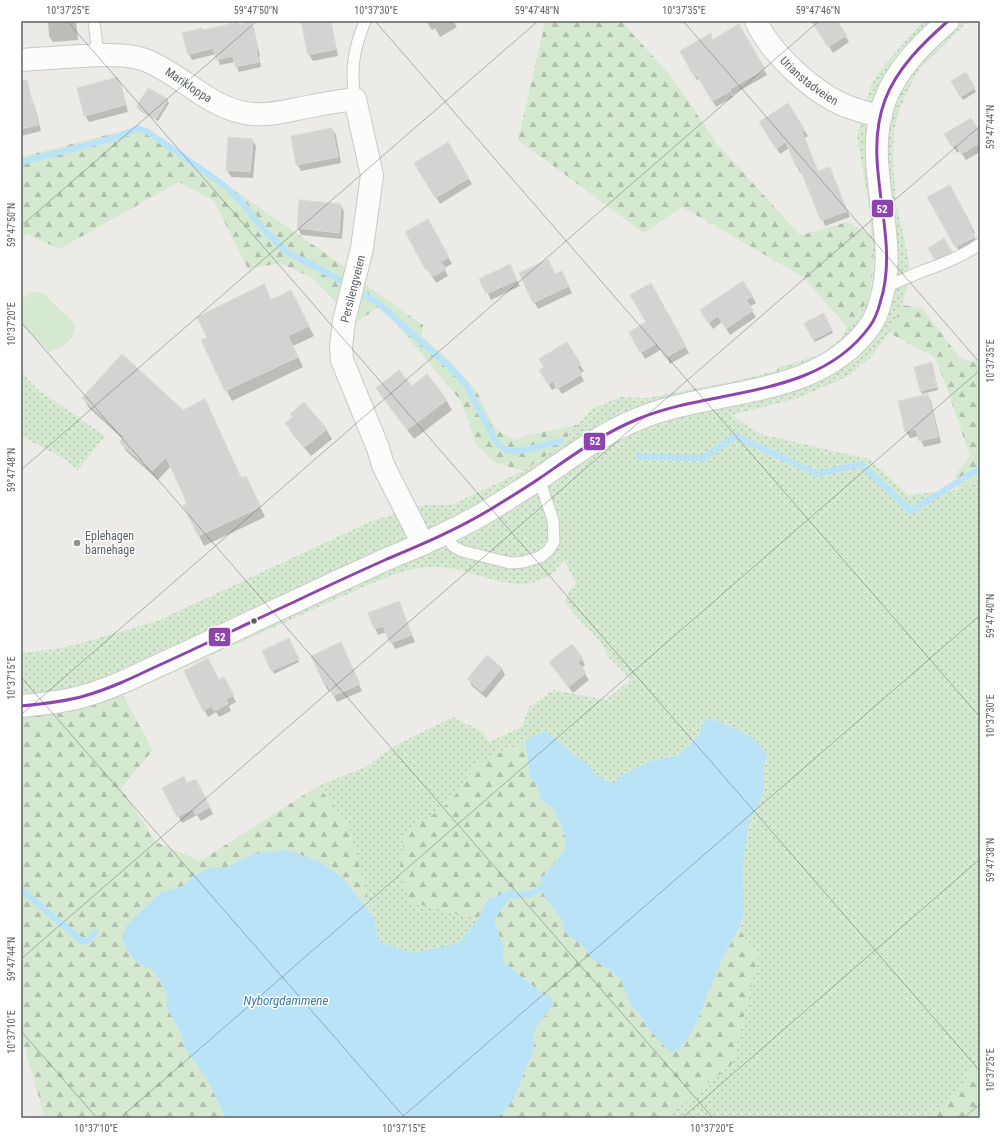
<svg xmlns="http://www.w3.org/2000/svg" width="1001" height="1139" viewBox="0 0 1001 1139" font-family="'Roboto Condensed',sans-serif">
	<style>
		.grass { fill: url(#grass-dots) }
		.forest { fill: url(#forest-firs) }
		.garden { fill: #d5e9d1 }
		.water { fill: #bae3f8 }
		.shadow { fill: #0003 }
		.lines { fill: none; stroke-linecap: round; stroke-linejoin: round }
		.stream { stroke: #bae3f8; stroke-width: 6 }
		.building { fill: #d4d3d1; stroke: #dcdad6 }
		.service-casing { stroke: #c8c8c8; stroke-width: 13 }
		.minor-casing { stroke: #c8c8c8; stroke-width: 24 }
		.secondary-casing { stroke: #c8c9c9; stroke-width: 24 }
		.service { stroke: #fcfcfb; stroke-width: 11 }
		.minor { stroke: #fcfcfb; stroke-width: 22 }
		.secondary { stroke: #fcfcfb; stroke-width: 22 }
		.bus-1-casing { stroke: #fff; stroke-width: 6 }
		.bus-1 { stroke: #8e44ad; stroke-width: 3 }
		.ticks { fill: none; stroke: #5c6165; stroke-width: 1; stroke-opacity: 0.45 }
		.poi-dot { fill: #8e9192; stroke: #fff; stroke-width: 1.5 }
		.bus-dot { fill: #5c6165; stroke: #fff; stroke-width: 1.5 }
		.labels { text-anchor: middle; stroke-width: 3; stroke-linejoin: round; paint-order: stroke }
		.street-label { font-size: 12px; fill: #5c6165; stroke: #fff }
		.poi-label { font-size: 12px; fill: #5c6165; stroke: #fff; text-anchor: start }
		.water-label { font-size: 13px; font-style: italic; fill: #3a7cad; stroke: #fff }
		.line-badge { stroke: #fff; stroke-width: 1.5 }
		.badge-label { font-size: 11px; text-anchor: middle; font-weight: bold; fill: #fff }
		.neatline { fill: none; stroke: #5c6165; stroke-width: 1.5 }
		.ticks-label { font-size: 10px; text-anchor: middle; fill: #5c6165 }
	</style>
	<defs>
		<pattern id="grass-dots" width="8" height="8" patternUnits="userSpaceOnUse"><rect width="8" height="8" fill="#d5e9d1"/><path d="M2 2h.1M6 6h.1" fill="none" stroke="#b0c0ad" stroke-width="1.8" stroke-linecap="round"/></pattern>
		<pattern id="forest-firs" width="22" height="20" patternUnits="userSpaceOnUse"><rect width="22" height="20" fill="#d5e9d1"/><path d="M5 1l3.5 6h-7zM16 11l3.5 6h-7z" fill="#b0c0ad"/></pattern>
	</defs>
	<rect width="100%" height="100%" fill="#ecebe7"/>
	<path class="grass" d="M 923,21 L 968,21 L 920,68 L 911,84 L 898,113 L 894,133 L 893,159 L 896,203 L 909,261 L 907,285 L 902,305 L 889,333 L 871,357 L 854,372 L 836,382 L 795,399 L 731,415 L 760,434 L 869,459 L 908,495 L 958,490 L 980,477 L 980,1059 L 957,1091 L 926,1118 L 666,1118 L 732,1064 L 758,958 L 739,928 L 744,914 L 743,905 L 743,866 L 748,828 L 750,820 L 757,809 L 764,790 L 764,765 L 768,755 L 756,741 L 741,731 L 710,718 L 703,722 L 699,735 L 679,756 L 650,761 L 622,775 L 615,783 L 603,780 L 595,774 L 589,765 L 578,758 L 546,731 L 525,740 L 476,765 L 451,801 L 405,835 L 410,902 L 478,919 L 459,944 L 414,953 L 379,942 L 348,825 L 318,786 L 366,767 L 396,745 L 453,717 L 483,732 L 489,742 L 522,727 L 529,707 L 554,690 L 606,700 L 631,679 L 608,657 L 601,642 L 574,614 L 565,602 L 569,591 L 576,583 L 564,560 C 559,566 553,575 545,578 C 511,595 475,569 441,567 C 415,565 392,575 368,585 L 123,695 L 58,714 L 21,717 L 21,653 L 56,649 L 78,644 L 157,621 L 374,520 L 425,505 L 451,505 L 523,471 L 560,446 L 577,425 L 592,409 L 620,397 L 646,398 L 735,381 L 775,371 L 780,367 L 819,355 L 841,339 L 847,327 L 857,318 L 870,294 L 874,269 L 872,236 L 868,200 L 857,136 L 871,85 L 881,69 Z
		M 21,372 L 36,388 L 105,436 L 78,470 L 63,458 L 21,436 Z"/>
	<path class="forest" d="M 548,21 L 621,21 L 670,75 L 718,145 L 800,235 L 848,222 L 872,236 C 874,271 876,302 847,327 L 803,277 L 682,207 L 644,233 L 518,140 L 545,23 Z
		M 138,127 L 144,127 L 342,265 L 366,285 L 423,325 L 422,336 L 448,359 L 477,392 L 496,430 L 516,440 L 529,435 L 577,425 L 560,446 L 523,471 L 493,462 L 476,444 L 461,401 L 399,327 L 382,305 L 355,323 L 314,279 L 280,263 L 248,269 L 214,201 L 179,182 L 59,249 L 27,234 L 21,239 L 21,157 Z
		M 902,305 L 922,308 L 960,358 L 980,363 L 980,477 L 958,490 L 955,475 L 970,456 L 945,383 L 934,357 L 889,333 Z
		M 123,695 L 153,750 L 121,788 L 156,842 L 200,861 L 318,786 L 348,825 L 373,916 L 342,877 L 253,854 L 227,867 L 212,867 L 194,875 L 184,886 L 161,892 L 138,964 L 152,969 L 160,981 L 168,997 L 166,1006 L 181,1033 L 186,1050 L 206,1077 L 226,1118 L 45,1118 L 21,1035 L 21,717 L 58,714 Z
		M 525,740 L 530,776 L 537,786 L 541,800 L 553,808 L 560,822 L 565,836 L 565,850 L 550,869 L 542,877 L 546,899 L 560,917 L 567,934 L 583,946 L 593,960 L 602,965 L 620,978 L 631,1006 L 638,1012 L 641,1019 L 669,1051 L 694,1028 L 722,959 L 739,928 L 758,958 L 732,1064 L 666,1118 L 498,1118 L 534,1049 L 533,1035 L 537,1026 L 554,1004 L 551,997 L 543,994 L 503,962 L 504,948 L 494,920 L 508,900 L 508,890 L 497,897 L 489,898 L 484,906 L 478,919 L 410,902 L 399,872 L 405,835 L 451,801 L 476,765 Z
		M 980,1059 L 980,1118 L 926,1118 L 957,1091 Z"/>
	<path class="garden" d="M 33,291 L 43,293 L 72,321 L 75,328 L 72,338 L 61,347 L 49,352 L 21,324 L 21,300 Z"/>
	<path class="water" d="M 710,718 L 741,731 L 756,741 L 768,755 L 764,765 L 764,790 L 757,809 L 750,820 L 748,828 L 743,866 L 744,914 L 739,928 L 722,959 L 694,1028 L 679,1049 L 674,1052 L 669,1051 L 647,1027 L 638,1012 L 631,1006 L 620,978 L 602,965 L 593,960 L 583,946 L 567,934 L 560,917 L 546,899 L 541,888 L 542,877 L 550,869 L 565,850 L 565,836 L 560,822 L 553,808 L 541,800 L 537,786 L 530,776 L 525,740 L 546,731 L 578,758 L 589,765 L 595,774 L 603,780 L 615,783 L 622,775 L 650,761 L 679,755 L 699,735 L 703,722 L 706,719 Z
		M 287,850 L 320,862 L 342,877 L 373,916 L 379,942 L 414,953 L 459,943 L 478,919 L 484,906 L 489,898 C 498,897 505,891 514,888 L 514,896 L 508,900 L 494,920 L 504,948 L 503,962 L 543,994 L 551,997 L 554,1004 L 537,1026 L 533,1035 L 534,1049 L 513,1101 L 498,1118 L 226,1118 L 206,1077 L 186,1050 L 181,1033 L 166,1006 L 168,997 L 160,981 L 152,969 L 138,964 L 132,957 L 123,941 L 126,926 L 161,892 L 184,886 L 194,875 L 212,867 L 227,867 L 253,854 Z"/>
	<path class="shadow" d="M 48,21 L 76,21 L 78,40 L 53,42 L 49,36 Z
		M 302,21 L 331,21 L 338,56 L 313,61 L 309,55 Z
		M 426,21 L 453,21 L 457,27 L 440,37 L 435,28 L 432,30 Z
		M 812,21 L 836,21 L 849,42 L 833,53 Z
		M 237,23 L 239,26 L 251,23 L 254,29 L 260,56 L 259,57 L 261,67 L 239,72 L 235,62 L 220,65 L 216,54 L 192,60 L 189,55 L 203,31 Z
		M 739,26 L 767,75 L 732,95 L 733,97 L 716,107 L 700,79 L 697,80 L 681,51 L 710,42 Z
		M 965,74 L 976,92 L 963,100 L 952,82 Z
		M 118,78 L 121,85 L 128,112 L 89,122 L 85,115 Z
		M 30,98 L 34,104 L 41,131 L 21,136 L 21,100 Z
		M 167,100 L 169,103 L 158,121 L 139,110 L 137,107 Z
		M 332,129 L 336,135 L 341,163 L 301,171 L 297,164 Z
		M 764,129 L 804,130 L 808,136 L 805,138 L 818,172 L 830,168 L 850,217 L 825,226 L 803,171 L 800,173 L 789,148 L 780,154 Z
		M 946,134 L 980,135 L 980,152 L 966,160 L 960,151 L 957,153 Z
		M 229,138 L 252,140 L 256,146 L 253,178 L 231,177 L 227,170 Z
		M 448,144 L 472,184 L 440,204 L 415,163 Z
		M 949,186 L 975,233 L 973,234 L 978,243 L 960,253 L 929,198 Z
		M 300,201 L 341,205 L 344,212 L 342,239 L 301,235 L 298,228 Z
		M 427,220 L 452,264 L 444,268 L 448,276 L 436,283 L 432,276 L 431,276 L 406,232 Z
		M 944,240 L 953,255 L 937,262 L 929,249 Z
		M 513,272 L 520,286 L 491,300 L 481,279 Z
		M 555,275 L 565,278 L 572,293 L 538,309 L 534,302 Z
		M 651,284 L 689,353 L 670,364 L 662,349 L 645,359 L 630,332 L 647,323 Z
		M 269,295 L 271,301 L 294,296 L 314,336 L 293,346 L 303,367 L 232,401 L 202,341 L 208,338 Z
		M 752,296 L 756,303 L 749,307 L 756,317 L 730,335 L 722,322 L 713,329 L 705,317 Z
		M 823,314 L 833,333 L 815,342 L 805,324 Z
		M 566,344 L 584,371 L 580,373 L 584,381 L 562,394 L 557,387 L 552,390 L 540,370 L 545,367 Z
		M 933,366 L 938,390 L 922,394 L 921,391 Z
		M 377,388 L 446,400 L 452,410 L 414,439 L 383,398 Z
		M 928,395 L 931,401 L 941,443 L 924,447 L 919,436 L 910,438 L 906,431 Z
		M 83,398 L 183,411 L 205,400 L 242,479 L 246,477 L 265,517 L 204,546 L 184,505 L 188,503 L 171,466 L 158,480 L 126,451 L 121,442 L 123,439 L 89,408 Z
		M 291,414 L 326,429 L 332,439 L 311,456 L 292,433 L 286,424 L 293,418 Z
		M 399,603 L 415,642 L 395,649 L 387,632 L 378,635 L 369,614 Z
		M 291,642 L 299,662 L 274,674 L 263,651 Z
		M 344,650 L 362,691 L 337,702 L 331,691 L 329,692 L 325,685 Z
		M 487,656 L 502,669 L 505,675 L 486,698 L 472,686 L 468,679 Z
		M 582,659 L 585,665 L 581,668 L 589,680 L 573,693 L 554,668 Z
		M 224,679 L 236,702 L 229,706 L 231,711 L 219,717 L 216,712 L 208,717 L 204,710 L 219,681 Z
		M 187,784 L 199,786 L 213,814 L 201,821 L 197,815 L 182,823 L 164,788 Z"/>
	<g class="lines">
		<path class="stream" d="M 21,162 L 118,137 L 138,128 L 148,132 L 221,183 L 240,200 L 265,231 L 287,252 L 348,284
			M 356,289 L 379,304 L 454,371 L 466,385 L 496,442 L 507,451 L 520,451 L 561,441
			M 639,457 L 704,458 L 735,436 L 818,474 L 861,464 L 911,511 L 980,468
			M 21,889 L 83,942 L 90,939 L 95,932
			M 514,896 L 530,894 L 541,888"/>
	</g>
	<path class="building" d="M 301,21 L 330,21 L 336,49 L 308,55 Z
		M 811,21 L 837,21 L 847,35 L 828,47 Z
		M 238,22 L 238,25 L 251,22 L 258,50 L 256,51 L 259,62 L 235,67 L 233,56 L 216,60 L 213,48 L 188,55 L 182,33 L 202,28 L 203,30 Z
		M 739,24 L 765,69 L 730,89 L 731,91 L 712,101 L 696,74 L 693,75 L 680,51 L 711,33 L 712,40 Z
		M 966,72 L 975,88 L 960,97 L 951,81 Z
		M 118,77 L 125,105 L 84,116 L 77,88 Z
		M 27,80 L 38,125 L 21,129 L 21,81 Z
		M 148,88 L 168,99 L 156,119 L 136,107 Z
		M 788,103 L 805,130 L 802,132 L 818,171 L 830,167 L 847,211 L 821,221 L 799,166 L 796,167 L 786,142 L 776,149 L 759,122 Z
		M 971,118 L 980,133 L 980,143 L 961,154 L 956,145 L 952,147 L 944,134 Z
		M 332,128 L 338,157 L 296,165 L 291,136 Z
		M 228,137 L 253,139 L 250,172 L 226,170 Z
		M 448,142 L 469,178 L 435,198 L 414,163 Z
		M 950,185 L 972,226 L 970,228 L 975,237 L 955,247 L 927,197 Z
		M 299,200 L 341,204 L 339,233 L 297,228 Z
		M 428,219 L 449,257 L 441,262 L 446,269 L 432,277 L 428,270 L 426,270 L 405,232 Z
		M 944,238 L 952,252 L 934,259 L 928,248 Z
		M 548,259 L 555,274 L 562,271 L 569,286 L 533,303 L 519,273 Z
		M 510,264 L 517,280 L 486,294 L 479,279 Z
		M 743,281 L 753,296 L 746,300 L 753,310 L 726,329 L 718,316 L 708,323 L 700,310 Z
		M 651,283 L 686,346 L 665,358 L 657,343 L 640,353 L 629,332 L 646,322 L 630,295 Z
		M 264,284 L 271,300 L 291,290 L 309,326 L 288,336 L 298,357 L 225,391 L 201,340 L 207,338 L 197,317 Z
		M 824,313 L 832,330 L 813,340 L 804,323 Z
		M 567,342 L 581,364 L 577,367 L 582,374 L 557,389 L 553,381 L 548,384 L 539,370 L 544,367 L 539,359 Z
		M 122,354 L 183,410 L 205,399 L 241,478 L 246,476 L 261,507 L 198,536 L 183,505 L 187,503 L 166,457 L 152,471 L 119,442 L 124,437 L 82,398 Z
		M 932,362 L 937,387 L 920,391 L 914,367 Z
		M 399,370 L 412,386 L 427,374 L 447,400 L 407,430 L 376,388 Z
		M 928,394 L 938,437 L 919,441 L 916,429 L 905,432 L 898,401 Z
		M 304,402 L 327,429 L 305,447 L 285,423 L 293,417 L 290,414 Z
		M 399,601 L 412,635 L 390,643 L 383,626 L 374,629 L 368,613 Z
		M 289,638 L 299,659 L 271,671 L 262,651 Z
		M 341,642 L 360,684 L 333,696 L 327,684 L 325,686 L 311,656 Z
		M 572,644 L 583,658 L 578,662 L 586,673 L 568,687 L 549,662 Z
		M 487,655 L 502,668 L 482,692 L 467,679 Z
		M 208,658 L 219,680 L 224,677 L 234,695 L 226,699 L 228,704 L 214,711 L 212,706 L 203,711 L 184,671 Z
		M 184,776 L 187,783 L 196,779 L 210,807 L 196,815 L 193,809 L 177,817 L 162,788 Z"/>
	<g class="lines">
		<defs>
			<path id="service" d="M 94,21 L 98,56
				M 355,99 C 350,69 354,49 365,21
				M 885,287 C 898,282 910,276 923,271 C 943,264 963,256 980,244
				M 446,533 L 453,546 L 462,551 L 510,563 L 523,562 L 540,557 L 548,551 L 554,542 L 553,520 L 539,479"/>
			<g id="minor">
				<path id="s1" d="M 756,21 C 770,53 814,93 846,106 C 857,110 869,114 881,116"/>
				<path id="s2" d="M 21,60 C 48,58 76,56 103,55 C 116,55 132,55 145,60 C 182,74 211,111 253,114 C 273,116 293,109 313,106 C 326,103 341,101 355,99 L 372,175 L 362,248 L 344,321 L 341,347 L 342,360 L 378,448 L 383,465 L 423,544"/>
			</g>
			<path id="secondary" d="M 21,706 C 42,704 64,702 84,696 C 109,689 132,678 155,667 C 202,646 248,623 294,602 C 325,587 356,573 387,559 C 423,544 458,529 491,509 C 507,499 524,489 540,478 C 572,456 601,434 638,419 C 714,387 817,400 870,326 C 875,319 878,311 880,303 C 902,237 860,166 885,100 C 897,68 923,43 948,21"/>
		</defs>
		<use href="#service" class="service-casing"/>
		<use href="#minor" class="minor-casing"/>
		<use href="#secondary" class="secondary-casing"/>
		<use href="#service" class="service"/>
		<use href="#minor" class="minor"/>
		<use href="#secondary" class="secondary"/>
		<defs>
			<path id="bus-1" d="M 21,706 C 42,704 64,702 84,696 C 109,689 132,678 155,667 C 202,646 248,623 294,602 C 325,587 356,573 387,559 C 423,544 458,529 491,509 C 507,499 524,489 540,478 C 572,456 601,434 638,419 C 714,387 817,400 870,326 C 875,319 878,311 880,303 C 902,237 860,166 885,100 C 897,68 923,43 948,21"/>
		</defs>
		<use href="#bus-1" class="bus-1-casing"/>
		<use href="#bus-1" class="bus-1"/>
	</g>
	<path class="ticks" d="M 67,21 L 980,1071M 375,21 L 980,717M 683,21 L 980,363M 21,226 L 257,21M 21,322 L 713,1118M 21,470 L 538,21M 21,677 L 405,1118M 21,715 L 819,21M 21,959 L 980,126M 21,1031 L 97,1118M 120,1118 L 980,370M 401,1118 L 980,615M 682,1118 L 980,859M 964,1118 L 980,1104"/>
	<circle class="poi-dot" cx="77" cy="543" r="4"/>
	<circle class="bus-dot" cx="254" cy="621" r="3.5"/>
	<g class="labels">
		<g class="street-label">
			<text dy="4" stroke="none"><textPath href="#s1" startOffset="81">Urianstadveien</textPath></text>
			<text dy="4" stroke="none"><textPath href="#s2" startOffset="175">Marikloppa</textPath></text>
			<text transform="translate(353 289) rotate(-76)" y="4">Persilengveien</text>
		</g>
		<g class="poi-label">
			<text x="85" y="540">Eplehagen<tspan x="85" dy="14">barnehage</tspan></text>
		</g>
		<g class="water-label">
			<text x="286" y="1005">Nyborgdammene</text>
		</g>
	</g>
	<g class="line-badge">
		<rect x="871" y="199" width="23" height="19" rx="4" fill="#8e44ad"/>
		<rect x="583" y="432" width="23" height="19" rx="4" fill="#8e44ad"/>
		<rect x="208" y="627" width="23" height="20" rx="4" fill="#8e44ad"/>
	</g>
	<g class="badge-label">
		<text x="882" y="213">52</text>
		<text x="595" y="445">52</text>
		<text x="220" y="641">52</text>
	</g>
	<rect width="1001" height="1139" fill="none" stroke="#ffffff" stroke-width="44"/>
	<rect x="22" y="22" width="957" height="1095" class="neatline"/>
	<g class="ticks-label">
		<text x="68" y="14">10°37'25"E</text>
		<text x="256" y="14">59°47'50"N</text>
		<text x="376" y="14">10°37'30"E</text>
		<text x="537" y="14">59°47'48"N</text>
		<text x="684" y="14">10°37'35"E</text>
		<text x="818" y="14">59°47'46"N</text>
		<text transform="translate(990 127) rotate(-90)" y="4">59°47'44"N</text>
		<text transform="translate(11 225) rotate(-90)" y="4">59°47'50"N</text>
		<text transform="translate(11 324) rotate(-90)" y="4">10°37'20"E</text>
		<text transform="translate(990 361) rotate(-90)" y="4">10°37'35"E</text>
		<text transform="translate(11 470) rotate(-90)" y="4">59°47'48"N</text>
		<text transform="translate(990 616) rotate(-90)" y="4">59°47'40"N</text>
		<text transform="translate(11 678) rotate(-90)" y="4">10°37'15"E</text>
		<text transform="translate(990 716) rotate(-90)" y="4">10°37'30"E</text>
		<text transform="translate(990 860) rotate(-90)" y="4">59°47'38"N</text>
		<text transform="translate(11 959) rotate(-90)" y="4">59°47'44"N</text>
		<text transform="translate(11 1032) rotate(-90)" y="4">10°37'10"E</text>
		<text transform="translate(990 1070) rotate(-90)" y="4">10°37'25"E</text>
		<text x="96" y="1132">10°37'10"E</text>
		<text x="404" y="1132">10°37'15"E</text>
		<text x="712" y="1132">10°37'20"E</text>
	</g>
</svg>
